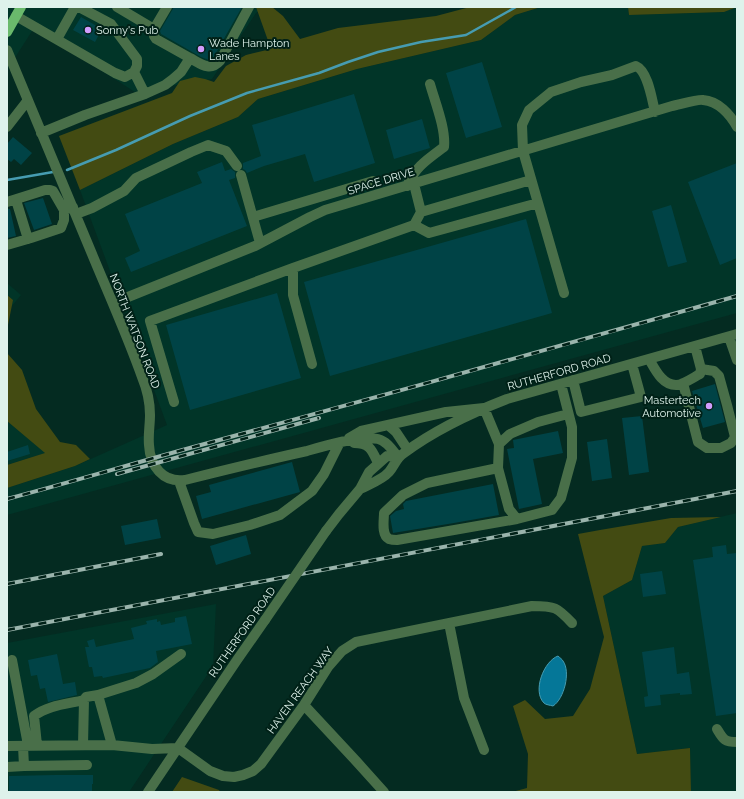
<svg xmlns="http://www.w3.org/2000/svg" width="744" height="799" viewBox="0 0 744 799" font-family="Raleway,sans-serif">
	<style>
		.built { fill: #013528 }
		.green { fill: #434b12 }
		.water { fill: #057798; stroke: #469cb1 }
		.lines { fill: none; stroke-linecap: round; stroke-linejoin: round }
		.stream { stroke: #469cb1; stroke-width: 2.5 }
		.building { fill: #004346 }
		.minor { stroke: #496f49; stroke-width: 10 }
		.major { stroke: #6aba6c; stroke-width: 10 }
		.rail-casing { stroke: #9ab4ac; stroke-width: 4 }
		.rail { stroke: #002117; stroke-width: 2.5; stroke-dasharray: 8; stroke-linecap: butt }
		.minor-bridge { stroke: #496f49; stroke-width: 10 }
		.poi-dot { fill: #d19dfe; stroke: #002117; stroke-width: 1.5 }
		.labels { text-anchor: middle; stroke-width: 4; stroke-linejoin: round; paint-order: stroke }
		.poi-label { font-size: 11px; fill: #def2eb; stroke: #002117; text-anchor: start }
		.street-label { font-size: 11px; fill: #def2eb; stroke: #002117 }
	</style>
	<rect width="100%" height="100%" fill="#042b21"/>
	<path class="built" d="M 7,7 L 265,7 L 256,13 L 212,79 L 135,92 L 34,28 L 7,70 Z
		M 541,7 L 628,7 L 629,15 L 723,12 L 737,7 L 737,313 L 7,515 L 7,488 L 75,466 L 167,425 L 80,190 L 173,144 L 238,117 L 258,99 L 357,69 L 481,40 L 515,15 Z
		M 7,283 L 21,295 L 7,312 Z
		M 7,421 L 46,453 L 7,465 Z
		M 737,513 L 737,792 L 691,792 L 690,748 L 637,754 L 603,596 L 632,580 L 642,546 L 665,543 L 678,527 Z
		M 216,604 L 213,666 L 129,792 L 7,792 L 7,643 Z"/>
	<path class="green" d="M 256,7 L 272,7 L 283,16 L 300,39 L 338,28 L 436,16 L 470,7 L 541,7 L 515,15 L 481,40 L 357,69 L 258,99 L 238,117 L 173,144 L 80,190 L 59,136 L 172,93 L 180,81 L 195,77 L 205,79 L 214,82 L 226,66 L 246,55 L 271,49 Z
		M 628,7 L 737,7 L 724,12 L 629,15 Z
		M 7,295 L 13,300 L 7,330 Z
		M 7,353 L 22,370 L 36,409 L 60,442 L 76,445 L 90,459 L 75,466 L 7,488 L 7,465 L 45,453 L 7,421 Z
		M 721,517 L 678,527 L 665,543 L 642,546 L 632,580 L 603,596 L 637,754 L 690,748 L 691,792 L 512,792 L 527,788 L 528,754 L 513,706 L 525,700 L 545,719 L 573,716 L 590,689 L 604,637 L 578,534 L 600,530 L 671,518 Z
		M 182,777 L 219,790 L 220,792 L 172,792 Z"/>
	<path class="water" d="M 558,656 C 560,658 562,659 563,661 C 571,672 564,699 553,706 C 550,705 546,705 544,703 C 532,691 544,661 558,656 Z"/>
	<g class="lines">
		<path class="stream" d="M 67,170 L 116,150 L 190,116 L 247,93 L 319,73 L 348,62 L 378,52 L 421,42 L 466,35 L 516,7
			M 7,180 L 53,172"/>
	</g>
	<path class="building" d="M 174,7 L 242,7 L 213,58 L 209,60 L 201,57 L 161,34 L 160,31 Z
		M 81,17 L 102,29 L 95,42 L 73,30 Z
		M 482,62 L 502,127 L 466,138 L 446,73 Z
		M 354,94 L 375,163 L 314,182 L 305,154 L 264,166 L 247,173 L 245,170 L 243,169 L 243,163 L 261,156 L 252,125 Z
		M 422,119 L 430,148 L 394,159 L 386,130 Z
		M 13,137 L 32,153 L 21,165 L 14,159 L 11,162 L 7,159 L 7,144 Z
		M 222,162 L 225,171 L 231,169 L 235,172 L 235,178 L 229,180 L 247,226 L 131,272 L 125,258 L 140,251 L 125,214 L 202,183 L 197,172 Z
		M 737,163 L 737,258 L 720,265 L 688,182 Z
		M 43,198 L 52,224 L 34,230 L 24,203 Z
		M 671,205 L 687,262 L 668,267 L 652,211 Z
		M 7,209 L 10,209 L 16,236 L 7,238 Z
		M 526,219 L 552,313 L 330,376 L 304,282 Z
		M 277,293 L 301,378 L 190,410 L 166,325 Z
		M 715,384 L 725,422 L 703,428 L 692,391 Z
		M 642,416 L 649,472 L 629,475 L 622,418 Z
		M 558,431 L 563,453 L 533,459 L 542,504 L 519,509 L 507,449 L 514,448 L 513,440 Z
		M 607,439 L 612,478 L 592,481 L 587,442 Z
		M 28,445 L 30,454 L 7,461 L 7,452 Z
		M 292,462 L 300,492 L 202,519 L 196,496 L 211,492 L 209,485 Z
		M 493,484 L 499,515 L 454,523 L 393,533 L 390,516 L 396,511 L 404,509 L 403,504 L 406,501 Z
		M 157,519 L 161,538 L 125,545 L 121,526 Z
		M 246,535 L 251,554 L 216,565 L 210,546 Z
		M 726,545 L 727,554 L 737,553 L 737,713 L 716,716 L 693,560 L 713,557 L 712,547 Z
		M 662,571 L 666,594 L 643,597 L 640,574 Z
		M 186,616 L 192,644 L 156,651 L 158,662 L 150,668 L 103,678 L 102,676 L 94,677 L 92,667 L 89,667 L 85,647 L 89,647 L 87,641 L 94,639 L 96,647 L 134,639 L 131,628 L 147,624 L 146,621 L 157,619 L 157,622 L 160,621 L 161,625 L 175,622 L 175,618 Z
		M 674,647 L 677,674 L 689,672 L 692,694 L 680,695 L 680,693 L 660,695 L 661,705 L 645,707 L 644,697 L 648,696 L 642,652 Z
		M 57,654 L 63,684 L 75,682 L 77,695 L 48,702 L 45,688 L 40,689 L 37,675 L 31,676 L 28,660 Z
		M 55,775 L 93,775 L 93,784 L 92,784 L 92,792 L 9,792 L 9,776 Z"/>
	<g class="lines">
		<path class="minor" d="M 117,7 L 154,29 L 167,7
			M 16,16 L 115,73 L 125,77 L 134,72 L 137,66 L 137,59 L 111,24 L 79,7
			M 57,39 L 75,7
			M 7,50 C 35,118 64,186 92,254 C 109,295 127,335 142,377 C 147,389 150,402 150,415 C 150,425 148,435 149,445 C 150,466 163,483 185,480 C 225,470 266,460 307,451 C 324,446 361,435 378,439 C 387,441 393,451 398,457
			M 190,58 C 201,64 210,72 220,61 L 249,7
			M 134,72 L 145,94
			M 7,127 L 28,100
			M 41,133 L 85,115 L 145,94 L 165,85 L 173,79 L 181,72 L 190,58 L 156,39 L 154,36 L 154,29
			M 241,175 L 260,243
			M 407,186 C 415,167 428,159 444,147 C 446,129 435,102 430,84
			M 16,200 L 28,239
			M 7,202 L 45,190 L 50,190 L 53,191 L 64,210 L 73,207
			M 421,212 L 531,180
			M 76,214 L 92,208 L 124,191 L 136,178 L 191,152 L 208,145 L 226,151 L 237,166
			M 253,217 L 373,181
			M 414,225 L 429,233 L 538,203
			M 7,245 L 31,238 L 61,228 L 64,220 L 64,210
			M 293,268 L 293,295 L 312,364
			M 564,293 L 523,151 L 522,125 L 529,110 L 551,92 L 581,82 L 612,75 L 636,66 C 648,71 652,100 655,112
			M 113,303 L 255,246 L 310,217 L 325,210 L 672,106 C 678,105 698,99 703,100 C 718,101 730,114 737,127
			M 729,337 L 737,360
			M 649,359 C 655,369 662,385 676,385 C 683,385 694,377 700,374 L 701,369 L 695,346
			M 573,380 L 581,412 L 641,397 L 632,364
			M 683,383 L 698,442 L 707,448 L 721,448 L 731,443 L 735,437 L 727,405 L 719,376 L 714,371 L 701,369
			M 174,402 L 150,321 L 293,268 L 414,225 L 421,212 L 414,184
			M 388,425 L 396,432 L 408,450
			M 349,438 L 361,431 L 446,412 L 484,408 L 499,444 L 510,434 L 538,422 L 568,414
			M 354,443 C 370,443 372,450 378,463
			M 499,444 L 498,468 L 427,483 L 403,495 L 384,513 C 384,520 381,535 389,539 C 392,540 394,540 397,540 L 517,519
			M 498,468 L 509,509 L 517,519 L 552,510 L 561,498 L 572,458 L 572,427 L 561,384
			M 179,481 L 194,523 L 198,532 L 213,534 L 250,525 L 280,515 L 312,491 L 324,474 L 340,442
			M 360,489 C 370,484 382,480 389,472 C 395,465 396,458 404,453 C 436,429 471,413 507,399 L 737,334
			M 326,531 L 339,514 L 360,489 L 369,472 L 387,456 L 398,457
			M 449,623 L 464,698 L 484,750
			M 12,660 L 28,745
			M 304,705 L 357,762 L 384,792
			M 717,729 C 723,739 724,742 737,742
			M 37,745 L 34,716 C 48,705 68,704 84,700
			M 83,745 L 84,700 L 86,697 L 98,695
			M 112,745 L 98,695 L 136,683 L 153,674 L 181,654
			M 7,746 L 112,745 L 152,749 L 178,748 L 210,771 L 223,776 L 234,777 L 243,775 L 253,771 L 261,764 L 304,705 L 328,667 L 342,651 L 356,642 L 532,606 C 555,606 557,607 572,623
			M 23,746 L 24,766 L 87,765
			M 7,767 L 24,766
			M 148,792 L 237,660 L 265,620"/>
		<path class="major" d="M 7,32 L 21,7"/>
		<defs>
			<path id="rail" d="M 117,474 L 319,418
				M 7,499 C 76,481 144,460 212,442 C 387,394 563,346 737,296
				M 7,584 L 161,554
				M 7,630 L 737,491"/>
		</defs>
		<use href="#rail" class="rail-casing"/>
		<use href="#rail" class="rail"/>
		<path class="minor-bridge" d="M 265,620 L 326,531"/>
	</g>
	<g class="poi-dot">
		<circle cx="88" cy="30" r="4"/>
		<circle cx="201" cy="49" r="4"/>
		<circle cx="709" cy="406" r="4"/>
	</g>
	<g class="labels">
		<g class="poi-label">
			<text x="96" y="34">Sonny's Pub</text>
			<text x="209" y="47">Wade Hampton<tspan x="209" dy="13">Lanes</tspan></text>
			<text x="701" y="404" text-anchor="end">Mastertech<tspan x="701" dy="13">Automotive</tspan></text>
		</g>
		<g class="street-label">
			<text transform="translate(381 181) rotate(-17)" y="4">SPACE DRIVE</text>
			<text transform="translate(135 331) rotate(69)" y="4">NORTH WATSON ROAD</text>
			<text transform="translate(559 372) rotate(-16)" y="4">RUTHERFORD ROAD</text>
			<text transform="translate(242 632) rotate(-55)" y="4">RUTHERFORD ROAD</text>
			<text transform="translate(300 690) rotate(-54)" y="4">HAVEN REACH WAY</text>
		</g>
	</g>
	<rect width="744" height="799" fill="none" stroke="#def2eb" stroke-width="16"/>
</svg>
